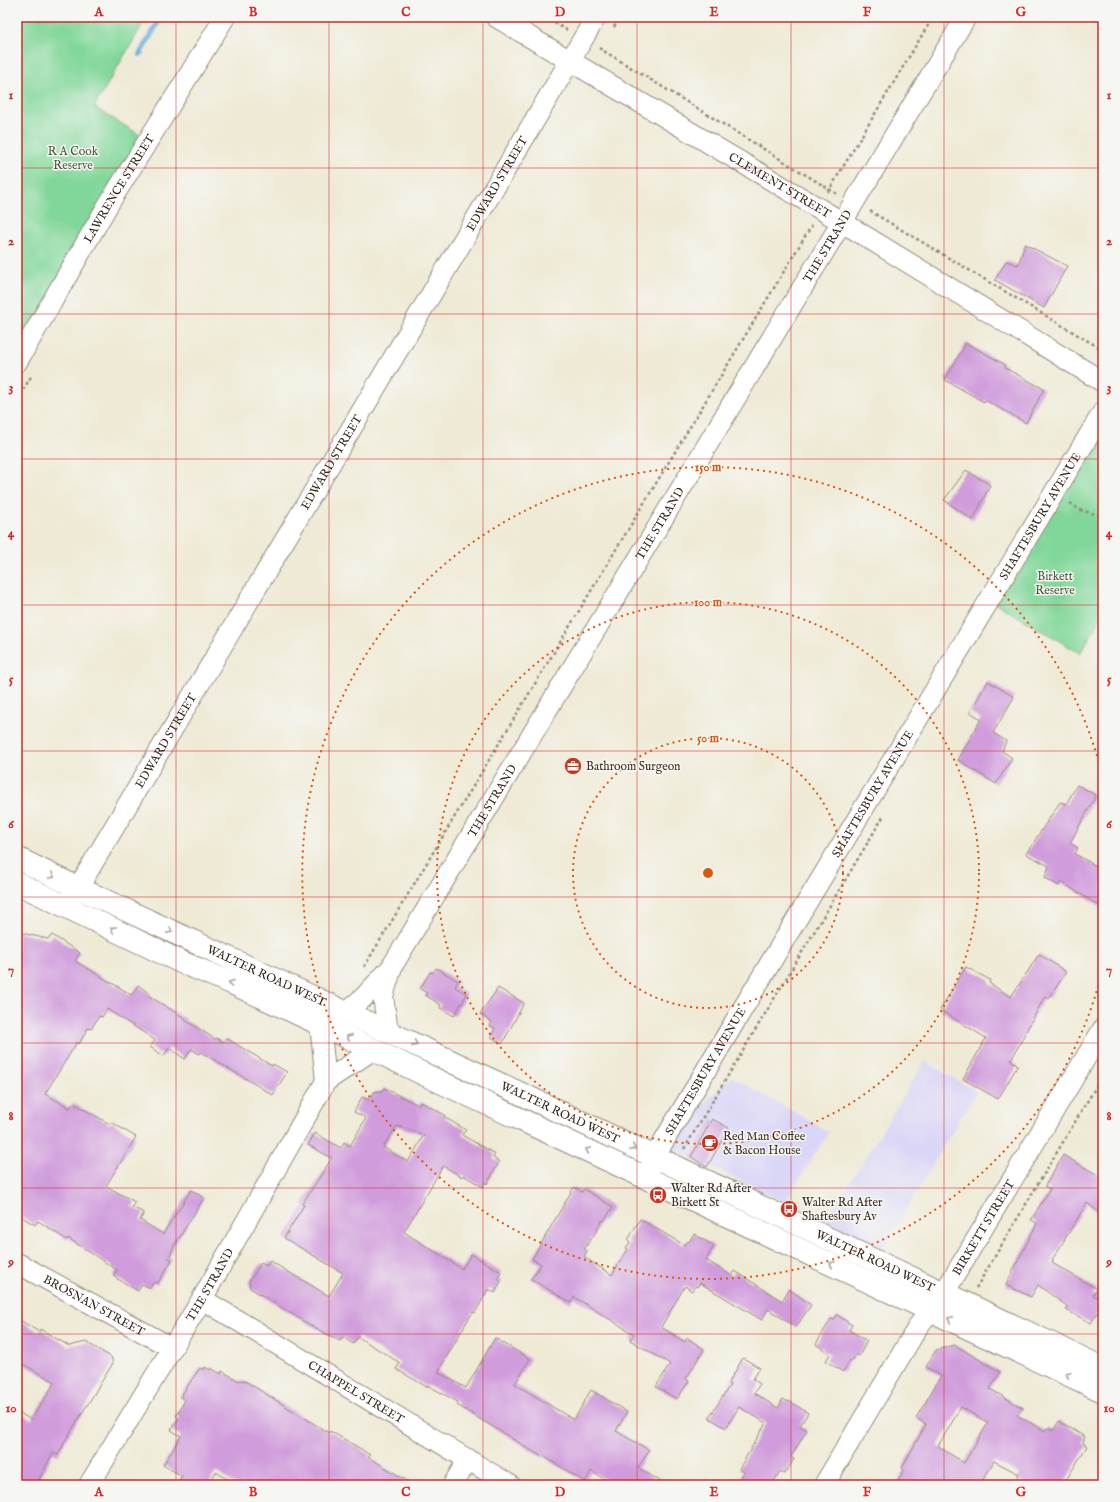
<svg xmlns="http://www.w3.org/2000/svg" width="1120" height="1502" viewBox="0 0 1120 1502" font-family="'IM FELL English',serif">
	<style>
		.built { fill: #dad6f7 }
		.green { fill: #81d79a; stroke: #5e805c }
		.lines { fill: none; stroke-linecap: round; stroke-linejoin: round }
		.stream { stroke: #66aede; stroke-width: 5.5 }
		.building { fill: #d09cdc; fill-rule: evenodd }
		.street-casing { stroke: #958a7a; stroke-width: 22 }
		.primary-casing { stroke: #958a7a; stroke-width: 24 }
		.path { stroke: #958a7a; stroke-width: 2.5; stroke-dasharray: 3 3; stroke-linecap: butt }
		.street { stroke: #fff; stroke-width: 20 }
		.primary { stroke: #fff; stroke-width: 22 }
		.oneway { stroke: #a79f9a }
		.grid { fill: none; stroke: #d62828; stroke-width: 1; stroke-opacity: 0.55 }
		.ring { fill: none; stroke: #df570d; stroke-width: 2; stroke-dasharray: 2 4 }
		.labels { text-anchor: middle; stroke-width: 3; stroke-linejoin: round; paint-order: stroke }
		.park-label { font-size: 12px; fill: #4c553d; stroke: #f6f6f2 }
		.street-label { font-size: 12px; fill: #3b2a1e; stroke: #f6f6f2 }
		.poi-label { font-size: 12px; fill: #3b2a1e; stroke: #f6f6f2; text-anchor: start }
		.centre { fill: #df570d; stroke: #f6f6f2; stroke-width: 2 }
		.ring-label { font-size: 12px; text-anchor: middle; font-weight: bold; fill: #df570d; stroke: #f6f6f2; stroke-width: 3; stroke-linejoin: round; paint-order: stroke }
		.neatline { fill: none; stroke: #d62828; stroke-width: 1.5 }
		.grid-label { font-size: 13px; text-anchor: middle; font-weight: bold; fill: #d62828 }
	</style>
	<rect width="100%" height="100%" fill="#f6f6f2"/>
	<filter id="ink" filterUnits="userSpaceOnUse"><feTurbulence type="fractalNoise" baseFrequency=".025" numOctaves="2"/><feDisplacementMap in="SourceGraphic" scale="8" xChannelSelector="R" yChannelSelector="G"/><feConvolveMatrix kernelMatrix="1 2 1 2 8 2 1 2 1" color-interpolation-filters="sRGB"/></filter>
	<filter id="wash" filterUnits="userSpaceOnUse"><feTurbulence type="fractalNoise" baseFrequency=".012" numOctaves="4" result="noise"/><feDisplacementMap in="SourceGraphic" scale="16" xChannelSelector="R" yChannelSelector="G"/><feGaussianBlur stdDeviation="0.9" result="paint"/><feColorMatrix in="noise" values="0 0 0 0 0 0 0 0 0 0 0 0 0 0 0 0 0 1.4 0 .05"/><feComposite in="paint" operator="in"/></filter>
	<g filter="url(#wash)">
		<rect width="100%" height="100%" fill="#efead6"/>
		<path class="built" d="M 925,1061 L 976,1092 L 883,1248 L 825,1223 Z
			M 732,1077 L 829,1132 L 785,1202 L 662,1144 Z"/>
		<path class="green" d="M 17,17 L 147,17 L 94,107 L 148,140 L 17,362 Z
			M 1103,433 L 1103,615 L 1080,653 L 990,600 L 1014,559 Z"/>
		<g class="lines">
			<path class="stream" d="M 140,54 L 161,17"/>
		</g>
		<g id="blocks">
			<path class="building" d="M 1025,244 L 1067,266 L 1044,308 L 995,280 L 1006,261 L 1018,265 Z
				M 966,343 L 1006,365 L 1005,368 L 1044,389 L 1026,423 L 985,400 L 984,402 L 945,380 Z
				M 966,470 L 990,485 L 973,520 L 944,500 Z
				M 988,681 L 1014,697 L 993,733 L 1006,741 L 1002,751 L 1012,758 L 996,784 L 958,760 L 981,719 L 970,712 Z
				M 1077,785 L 1096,795 L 1070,843 L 1078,848 L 1075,854 L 1103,870 L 1103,908 L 1061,882 L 1059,886 L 1045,878 L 1049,866 L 1026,854 L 1060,802 L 1066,804 Z
				M 17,932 L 48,939 L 52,935 L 80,953 L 75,961 L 132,995 L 138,985 L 150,994 L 149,996 L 186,1019 L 185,1020 L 215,1039 L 216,1038 L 223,1042 L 226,1038 L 272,1066 L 273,1064 L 287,1072 L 273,1095 L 201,1052 L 199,1054 L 191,1049 L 185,1059 L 169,1048 L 164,1056 L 150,1047 L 155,1040 L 107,1009 L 102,1017 L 99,1016 L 91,1029 L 88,1028 L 79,1044 L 77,1042 L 45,1094 L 70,1108 L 73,1103 L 110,1124 L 111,1122 L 136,1137 L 106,1186 L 135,1202 L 132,1207 L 144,1213 L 140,1220 L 163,1234 L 191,1190 L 204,1198 L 174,1246 L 169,1258 L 172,1260 L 157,1284 L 154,1282 L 150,1288 L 142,1284 L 138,1291 L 113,1276 L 117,1270 L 68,1238 L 67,1240 L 38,1221 L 35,1225 L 17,1214 Z
				M 1039,954 L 1066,972 L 1049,998 L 1045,996 L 1011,1060 L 1018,1065 L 998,1099 L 963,1079 L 986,1038 L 940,1010 L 966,967 L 990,980 L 989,983 L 1011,997 Z
				M 436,968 L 458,981 L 455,987 L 467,994 L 454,1016 L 440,1008 L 441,1005 L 425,995 L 427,993 L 420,989 L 430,972 L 433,973 Z
				M 498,988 L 524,1003 L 502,1044 L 491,1037 L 495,1028 L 490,1026 L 492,1022 L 480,1014 Z
				M 384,1088 L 418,1105 L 421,1102 L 445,1115 L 444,1117 L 466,1130 L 462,1135 L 495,1154 L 493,1158 L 499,1162 L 487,1184 L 485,1182 L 483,1187 L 463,1175 L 462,1177 L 443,1166 L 404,1232 L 462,1269 L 471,1254 L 501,1272 L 498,1278 L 501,1281 L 495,1293 L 488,1289 L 475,1313 L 473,1312 L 466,1323 L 438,1372 L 466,1388 L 495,1338 L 530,1359 L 515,1384 L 574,1420 L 591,1390 L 627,1412 L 616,1431 L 649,1450 L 638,1468 L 667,1485 L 614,1485 L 591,1471 L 585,1482 L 543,1456 L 542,1457 L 457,1405 L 458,1402 L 427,1385 L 427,1387 L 396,1369 L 400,1363 L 358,1337 L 353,1344 L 343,1337 L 340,1341 L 308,1324 L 250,1288 L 249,1282 L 261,1263 L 267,1266 L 270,1261 L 329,1296 L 343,1273 L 284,1238 L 304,1205 L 302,1204 L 332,1158 L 308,1145 L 315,1133 L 341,1148 L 344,1142 L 350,1146 L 366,1118 L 354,1112 L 362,1097 L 369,1100 L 374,1092 L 382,1091 ZM 397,1126 L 424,1135 L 408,1162 L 383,1147 Z
				M 712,1119 L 729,1128 L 707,1167 L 691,1157 Z
				M 1063,1155 L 1103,1178 L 1103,1216 L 1087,1203 L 1052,1260 L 1054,1261 L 1052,1263 L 1097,1289 L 1093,1295 L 1103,1300 L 1103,1303 L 1091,1323 L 1066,1310 L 1068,1307 L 1038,1285 L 1031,1297 L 1006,1285 L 1037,1223 L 1031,1220 L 1050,1189 L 1045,1186 Z
				M 574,1187 L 582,1192 L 584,1189 L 613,1207 L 604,1221 L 602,1220 L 594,1235 L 584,1249 L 587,1251 L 584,1257 L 612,1275 L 628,1249 L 626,1248 L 630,1242 L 628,1240 L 640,1219 L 684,1245 L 686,1242 L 689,1242 L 694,1234 L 714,1246 L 706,1260 L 732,1276 L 735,1271 L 782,1301 L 789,1289 L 811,1305 L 796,1327 L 768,1309 L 762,1320 L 700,1283 L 697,1287 L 696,1286 L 692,1291 L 685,1286 L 661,1327 L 685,1342 L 687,1338 L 704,1349 L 686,1379 L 689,1381 L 677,1399 L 656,1387 L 670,1364 L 630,1340 L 634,1334 L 574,1297 L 571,1303 L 531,1279 L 541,1264 L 532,1259 Z
				M 837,1315 L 852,1325 L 849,1330 L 867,1341 L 859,1356 L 856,1354 L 852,1361 L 850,1360 L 843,1372 L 826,1361 L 830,1354 L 816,1344 L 831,1319 L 834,1320 Z
				M 17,1318 L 39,1332 L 40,1329 L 69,1346 L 86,1342 L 111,1357 L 113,1363 L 67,1438 L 58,1455 L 53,1453 L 36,1485 L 24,1485 L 17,1481 L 17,1411 L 31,1420 L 55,1382 L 17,1361 Z
				M 955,1345 L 1000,1372 L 990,1389 L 1023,1408 L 1017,1415 L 1045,1431 L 1047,1428 L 1053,1431 L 1059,1421 L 1085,1437 L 1083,1443 L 1087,1446 L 1063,1485 L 1028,1485 L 1017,1478 L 1019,1474 L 994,1461 L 980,1485 L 896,1485 L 904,1470 L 902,1468 L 926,1424 L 916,1418 L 941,1376 L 926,1367 L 936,1350 ZM 961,1407 L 988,1423 L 964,1463 L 938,1446 Z
				M 743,1358 L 760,1368 L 753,1379 L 760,1384 L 754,1393 L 778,1408 L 783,1399 L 788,1402 L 789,1401 L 808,1413 L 800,1426 L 807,1430 L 791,1457 L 794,1459 L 785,1474 L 780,1471 L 772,1485 L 736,1485 L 744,1472 L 739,1469 L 766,1423 L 739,1407 L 726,1428 L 709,1418 L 730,1385 L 728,1384 Z
				M 205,1367 L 210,1370 L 211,1368 L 221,1374 L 222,1371 L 239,1381 L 240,1380 L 245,1381 L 329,1433 L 330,1431 L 361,1449 L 370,1455 L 368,1457 L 414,1485 L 237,1485 L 216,1472 L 208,1485 L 176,1485 L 182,1476 L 163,1465 L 181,1436 L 171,1430 L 179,1418 L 176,1416 L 185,1400 L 180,1397 L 200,1368 L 204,1370 Z"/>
		</g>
	</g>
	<g filter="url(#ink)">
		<use href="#blocks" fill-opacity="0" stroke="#958a7a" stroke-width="1"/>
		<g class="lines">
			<defs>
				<g id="street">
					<path id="s1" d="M 496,17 L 842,222 L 1103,382"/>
					<path id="s2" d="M 17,362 L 108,205 L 225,17"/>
					<path id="s3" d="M 70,902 L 76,887 L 84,878 L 596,17"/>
					<path id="s4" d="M 345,1013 L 363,998 L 391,968 L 966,17"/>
					<path d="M 320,1024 L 326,1081"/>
					<path d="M 388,1032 L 383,996 L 391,970"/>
					<path id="s5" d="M 648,1172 L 662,1144 L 737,1018 L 1103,412"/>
					<path id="s6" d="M 17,1263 L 172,1348"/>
					<path id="s7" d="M 202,1299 L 510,1485"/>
					<path id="s8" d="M 89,1485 L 202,1299 L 326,1081 L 374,1049"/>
					<path d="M 453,1485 L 468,1459"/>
					<path id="s9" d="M 824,1485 L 919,1325 L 944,1293 L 1103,1029"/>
				</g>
				<g id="primary">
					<path id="s10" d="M 17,858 L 76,887 L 530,1098 L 1103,1368"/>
					<path d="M 17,883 L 181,962 L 234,984 L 320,1024 L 434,1079 L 1103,1391"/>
				</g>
			</defs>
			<use href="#street" class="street-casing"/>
			<use href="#primary" class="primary-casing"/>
			<path class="path" d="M 544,17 L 567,30
				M 614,27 L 620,17
				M 599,48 L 837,194
				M 828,192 L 933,17
				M 870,211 L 1103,350
				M 17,400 L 32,375
				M 1070,503 L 1080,510 L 1103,516
				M 364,967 L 812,225
				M 684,1149 L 883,817
				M 976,1288 L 1103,1075"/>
			<use href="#street" class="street"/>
			<use href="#primary" class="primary"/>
		</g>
		<defs><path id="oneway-chevron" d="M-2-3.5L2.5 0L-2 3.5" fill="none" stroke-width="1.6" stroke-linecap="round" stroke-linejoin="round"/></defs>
		<g class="oneway">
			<use href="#oneway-chevron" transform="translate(52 876) rotate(26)"/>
			<use href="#oneway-chevron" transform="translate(113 929) rotate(-154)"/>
			<use href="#oneway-chevron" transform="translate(170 931) rotate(25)"/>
			<use href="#oneway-chevron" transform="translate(231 983) rotate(-157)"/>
			<use href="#oneway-chevron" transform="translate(349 1037) rotate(-155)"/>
			<use href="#oneway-chevron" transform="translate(415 1044) rotate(24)"/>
			<use href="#oneway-chevron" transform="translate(633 1148) rotate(26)"/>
			<use href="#oneway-chevron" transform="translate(588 1150) rotate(-155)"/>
			<use href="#oneway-chevron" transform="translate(832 1264) rotate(-155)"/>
			<use href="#oneway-chevron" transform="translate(950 1319) rotate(-155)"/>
			<use href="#oneway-chevron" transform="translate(1068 1374) rotate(-155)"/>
		</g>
	</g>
	<path class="grid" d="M 176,17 L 176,1485M 329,17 L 329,1485M 483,17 L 483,1485M 637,17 L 637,1485M 791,17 L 791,1485M 944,17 L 944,1485M 17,168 L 1103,168M 17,314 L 1103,314M 17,459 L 1103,459M 17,605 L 1103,605M 17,751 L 1103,751M 17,897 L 1103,897M 17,1043 L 1103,1043M 17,1188 L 1103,1188M 17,1334 L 1103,1334"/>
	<g class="ring">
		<circle cx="708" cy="873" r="135"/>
		<circle cx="708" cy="873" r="271"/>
		<path d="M1103 968A406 406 0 1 1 1103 778"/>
	</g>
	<defs>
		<symbol id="office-disc" viewBox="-11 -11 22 22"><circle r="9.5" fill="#c8321e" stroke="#f6f6f2"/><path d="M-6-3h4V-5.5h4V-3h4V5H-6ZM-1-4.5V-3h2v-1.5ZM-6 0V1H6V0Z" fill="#fff"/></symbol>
		<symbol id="cafe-disc" viewBox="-11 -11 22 22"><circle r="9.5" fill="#c8321e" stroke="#f6f6f2"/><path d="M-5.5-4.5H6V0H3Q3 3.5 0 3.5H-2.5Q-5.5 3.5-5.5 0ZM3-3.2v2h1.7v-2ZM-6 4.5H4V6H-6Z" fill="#fff"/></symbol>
		<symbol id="bus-disc" viewBox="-11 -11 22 22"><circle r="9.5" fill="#c8321e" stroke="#f6f6f2"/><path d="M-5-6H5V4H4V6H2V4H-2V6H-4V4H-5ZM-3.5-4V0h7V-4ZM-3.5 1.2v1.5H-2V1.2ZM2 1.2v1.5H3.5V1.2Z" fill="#fff"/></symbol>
	</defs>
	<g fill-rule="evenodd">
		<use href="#office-disc" x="563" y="756" width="20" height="20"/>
		<use href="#cafe-disc" x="700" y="1133" width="20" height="20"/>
		<use href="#bus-disc" x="648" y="1185" width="20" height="20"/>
		<use href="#bus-disc" x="779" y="1199" width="20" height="20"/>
	</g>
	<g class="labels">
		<g class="park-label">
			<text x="73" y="155">R A Cook<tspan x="73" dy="14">Reserve</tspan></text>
			<text x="1055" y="580">Birkett<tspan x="1055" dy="14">Reserve</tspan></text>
		</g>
		<g class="street-label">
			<text dy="4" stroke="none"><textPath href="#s3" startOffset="836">EDWARD STREET</textPath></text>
			<text dy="4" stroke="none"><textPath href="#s1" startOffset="330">CLEMENT STREET</textPath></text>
			<text dy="4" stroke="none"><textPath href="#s2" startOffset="201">LAWRENCE STREET</textPath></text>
			<text dy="4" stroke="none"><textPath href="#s4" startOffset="908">THE STRAND</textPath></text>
			<text dy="4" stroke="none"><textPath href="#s3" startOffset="512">EDWARD STREET</textPath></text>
			<text dy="4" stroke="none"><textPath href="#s5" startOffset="764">SHAFTESBURY AVENUE</textPath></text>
			<text dy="4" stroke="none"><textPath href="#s4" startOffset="584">THE STRAND</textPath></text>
			<text dy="4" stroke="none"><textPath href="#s3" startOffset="188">EDWARD STREET</textPath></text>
			<text dy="4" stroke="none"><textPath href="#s5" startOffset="440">SHAFTESBURY AVENUE</textPath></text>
			<text dy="4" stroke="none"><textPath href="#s4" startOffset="260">THE STRAND</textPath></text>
			<text dy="4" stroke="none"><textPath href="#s10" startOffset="276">WALTER ROAD WEST</textPath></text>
			<text dy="4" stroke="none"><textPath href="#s5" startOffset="116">SHAFTESBURY AVENUE</textPath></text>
			<text dy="4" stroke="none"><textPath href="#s10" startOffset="600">WALTER ROAD WEST</textPath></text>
			<text dy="4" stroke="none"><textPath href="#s9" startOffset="303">BIRKETT STREET</textPath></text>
			<text dy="4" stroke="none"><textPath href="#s10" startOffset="948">WALTER ROAD WEST</textPath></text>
			<text dy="4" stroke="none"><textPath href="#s8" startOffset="234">THE STRAND</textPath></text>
			<text dy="4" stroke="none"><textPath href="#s6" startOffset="88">BROSNAN STREET</textPath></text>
			<text dy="4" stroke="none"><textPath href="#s7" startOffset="180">CHAPPEL STREET</textPath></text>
		</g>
		<g class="poi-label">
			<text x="586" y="770">Bathroom Surgeon</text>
			<text x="723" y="1140">Red Man Coffee<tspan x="723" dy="14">&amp; Bacon House</tspan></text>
			<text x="671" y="1192">Walter Rd After<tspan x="671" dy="14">Birkett St</tspan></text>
			<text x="802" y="1206">Walter Rd After<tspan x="802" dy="14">Shaftesbury Av</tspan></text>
		</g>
	</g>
	<circle cx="708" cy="873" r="6" class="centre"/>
	<g class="ring-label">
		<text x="708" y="471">150 m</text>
		<text x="708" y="606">100 m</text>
		<text x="708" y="742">50 m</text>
	</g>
	<rect width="1120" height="1502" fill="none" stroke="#f6f6f2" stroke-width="44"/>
	<rect x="22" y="22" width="1076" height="1458" class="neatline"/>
	<g class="grid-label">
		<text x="99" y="16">A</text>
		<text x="253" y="16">B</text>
		<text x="406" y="16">C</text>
		<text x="560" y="16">D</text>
		<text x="714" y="16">E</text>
		<text x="867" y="16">F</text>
		<text x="1021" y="16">G</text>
		<text x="11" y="99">1</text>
		<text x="1109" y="99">1</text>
		<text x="11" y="245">2</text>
		<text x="1109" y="245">2</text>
		<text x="11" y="391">3</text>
		<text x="1109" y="391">3</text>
		<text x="11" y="537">4</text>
		<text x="1109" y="537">4</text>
		<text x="11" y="683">5</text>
		<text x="1109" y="683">5</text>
		<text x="11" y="828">6</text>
		<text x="1109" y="828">6</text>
		<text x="11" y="974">7</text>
		<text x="1109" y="974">7</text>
		<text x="11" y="1120">8</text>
		<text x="1109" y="1120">8</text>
		<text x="11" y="1266">9</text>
		<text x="1109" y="1266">9</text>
		<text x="11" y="1412">10</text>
		<text x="1109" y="1412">10</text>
		<text x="99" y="1496">A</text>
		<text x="253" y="1496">B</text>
		<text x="406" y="1496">C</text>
		<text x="560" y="1496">D</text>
		<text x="714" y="1496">E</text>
		<text x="867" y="1496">F</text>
		<text x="1021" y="1496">G</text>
	</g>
</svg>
